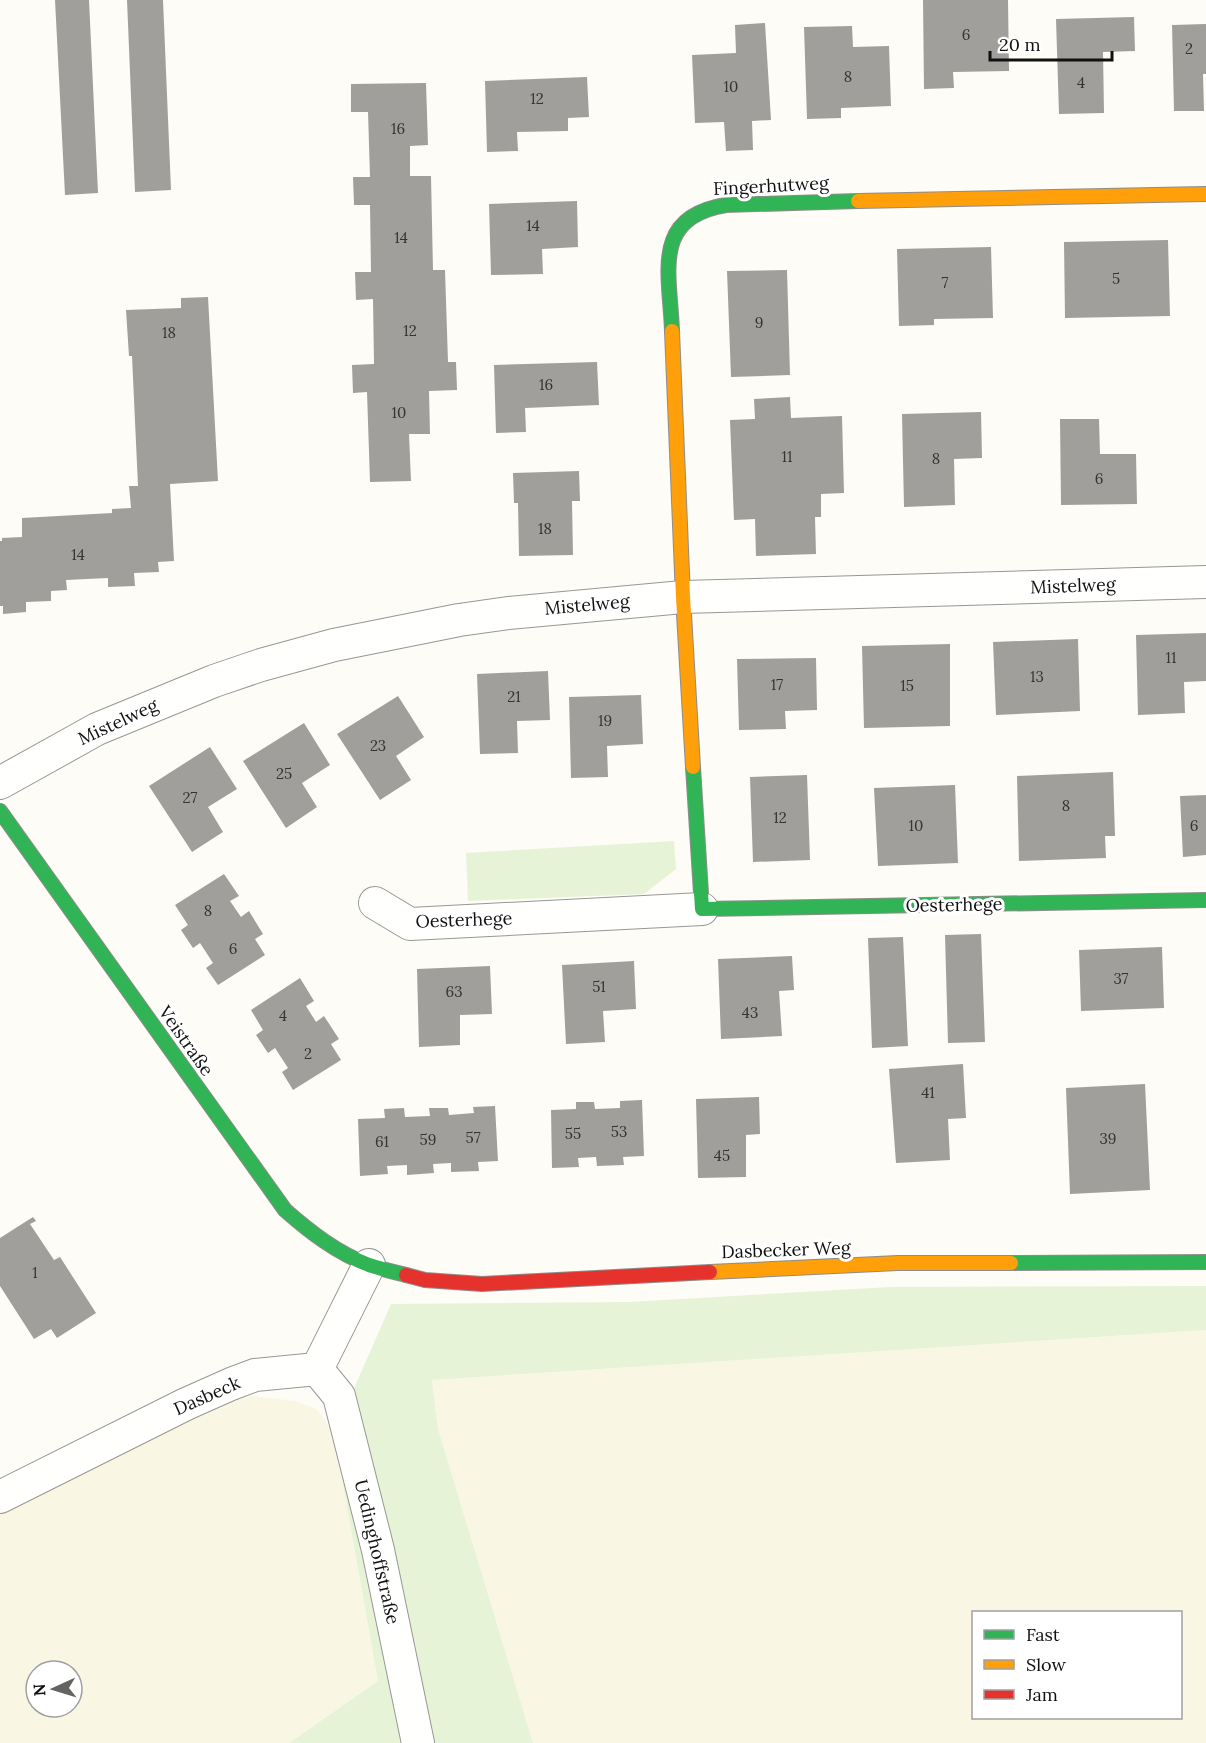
<svg xmlns="http://www.w3.org/2000/svg" width="1206" height="1743" viewBox="0 0 1206 1743" font-family="Lora,serif">
	<style>
		.farmland { fill: #f9f7e4; fill-rule: evenodd }
		.green { fill: #e7f3d7 }
		.building { fill: #a19f9c }
		.lines { fill: none; stroke-linecap: round; stroke-linejoin: round }
		.street-casing { stroke: #979795; stroke-width: 34 }
		.fast-casing { stroke: #8e8d8b; stroke-width: 16 }
		.slow-casing { stroke: #8e8d8b; stroke-width: 16 }
		.jam-casing { stroke: #8e8d8b; stroke-width: 16 }
		.street { stroke: #fffffe; stroke-width: 32 }
		.fast { stroke: #30b455; stroke-width: 14 }
		.slow { stroke: #ff9f0a; stroke-width: 14 }
		.jam { stroke: #e5322d; stroke-width: 14 }
		.labels { text-anchor: middle; stroke-width: 6; stroke-linejoin: round; paint-order: stroke }
		.number-label { font-size: 15px; fill: #353434 }
		.street-label { font-size: 18px; fill: #111; stroke: #fff }
	</style>
	<rect width="100%" height="100%" fill="#fdfcf7"/>
	<path class="farmland" d="M 1206,1330 L 1206,1743 L 533,1743 L 438,1429 L 432,1380 ZM 974,1612 L 1180,1612 L 1180,1718 L 974,1718 Z
		M 252,1396 L 296,1401 L 318,1410 L 334,1434 L 378,1681 L 289,1743 L 0,1743 L 0,1509 L 214,1406 ZM 36,1671 L 72,1671 L 72,1707 L 36,1707 Z"/>
	<path class="green" d="M 674,841 L 676,869 L 644,894 L 468,901 L 466,853 Z
		M 1206,1286 L 1206,1330 L 432,1380 L 438,1429 L 533,1743 L 289,1743 L 378,1681 L 334,1434 L 391,1304 L 628,1302 L 891,1287 Z"/>
	<path class="building" d="M 55,0 L 89,0 L 98,193 L 65,195 Z
		M 127,0 L 163,0 L 171,190 L 135,192 Z
		M 923,0 L 1008,0 L 1009,71 L 953,72 L 954,88 L 924,89 Z
		M 1134,17 L 1135,51 L 1103,52 L 1104,113 L 1059,114 L 1056,19 Z
		M 765,23 L 771,120 L 752,121 L 753,150 L 726,151 L 724,122 L 695,123 L 692,55 L 736,53 L 735,25 Z
		M 1206,24 L 1206,74 L 1203,74 L 1204,111 L 1174,111 L 1172,25 Z
		M 852,26 L 853,47 L 889,46 L 891,106 L 841,108 L 841,118 L 807,119 L 804,27 Z
		M 587,77 L 589,117 L 568,118 L 568,131 L 517,132 L 518,151 L 487,152 L 485,81 Z
		M 426,83 L 428,145 L 410,146 L 410,176 L 431,176 L 433,270 L 445,270 L 448,362 L 456,362 L 457,390 L 429,391 L 430,434 L 409,434 L 411,481 L 370,482 L 367,392 L 353,393 L 352,365 L 374,364 L 373,299 L 356,300 L 355,272 L 371,272 L 370,205 L 354,205 L 353,177 L 370,177 L 368,112 L 351,112 L 351,84 Z
		M 577,201 L 578,247 L 542,249 L 543,274 L 491,275 L 489,204 Z
		M 1168,240 L 1170,316 L 1065,318 L 1064,242 Z
		M 991,247 L 993,318 L 934,319 L 934,325 L 899,326 L 897,249 Z
		M 787,270 L 790,375 L 731,377 L 727,271 Z
		M 208,297 L 218,481 L 170,484 L 174,561 L 158,562 L 159,572 L 134,573 L 135,586 L 108,587 L 108,578 L 66,580 L 67,590 L 51,591 L 51,601 L 26,602 L 26,612 L 3,614 L 3,606 L 0,606 L 0,541 L 2,541 L 2,538 L 22,537 L 22,518 L 112,513 L 112,509 L 131,508 L 129,486 L 138,486 L 132,356 L 129,356 L 126,310 L 181,308 L 181,298 Z
		M 597,362 L 599,405 L 525,408 L 526,432 L 496,433 L 494,365 Z
		M 790,397 L 791,418 L 842,416 L 844,493 L 821,494 L 821,517 L 815,517 L 816,554 L 756,556 L 755,519 L 734,520 L 730,420 L 755,419 L 754,399 Z
		M 981,412 L 982,458 L 954,459 L 955,505 L 904,507 L 902,414 Z
		M 1060,419 L 1099,419 L 1100,454 L 1136,454 L 1137,504 L 1061,505 Z
		M 579,471 L 580,501 L 572,501 L 573,555 L 519,556 L 518,503 L 514,503 L 513,473 Z
		M 1206,633 L 1206,681 L 1184,682 L 1185,713 L 1138,715 L 1136,635 Z
		M 1078,639 L 1080,711 L 996,715 L 993,642 Z
		M 950,644 L 950,726 L 864,728 L 862,646 Z
		M 816,658 L 817,710 L 785,711 L 786,729 L 739,730 L 737,659 Z
		M 548,671 L 550,720 L 517,721 L 518,753 L 480,754 L 477,674 Z
		M 641,695 L 643,744 L 607,746 L 608,777 L 571,778 L 569,697 Z
		M 398,696 L 424,737 L 396,756 L 411,780 L 380,800 L 337,734 Z
		M 304,723 L 330,765 L 302,783 L 317,807 L 286,828 L 243,761 Z
		M 210,747 L 237,789 L 208,807 L 223,832 L 192,852 L 149,786 Z
		M 1113,772 L 1115,836 L 1105,836 L 1106,858 L 1019,861 L 1017,776 Z
		M 807,775 L 810,860 L 753,862 L 750,777 Z
		M 955,785 L 958,863 L 878,866 L 874,788 Z
		M 1206,795 L 1206,855 L 1183,857 L 1180,796 Z
		M 224,874 L 239,896 L 230,901 L 241,917 L 249,911 L 263,934 L 255,939 L 265,955 L 218,985 L 206,968 L 213,963 L 200,943 L 193,948 L 181,930 L 188,925 L 175,905 Z
		M 981,934 L 985,1042 L 948,1043 L 945,935 Z
		M 903,937 L 908,1046 L 872,1048 L 868,938 Z
		M 1162,947 L 1164,1008 L 1081,1011 L 1079,950 Z
		M 792,956 L 794,990 L 779,991 L 782,1036 L 721,1039 L 718,959 Z
		M 634,961 L 636,1009 L 603,1011 L 605,1042 L 566,1044 L 562,965 Z
		M 490,966 L 492,1014 L 460,1015 L 460,1045 L 419,1047 L 417,969 Z
		M 300,978 L 314,1001 L 306,1006 L 316,1022 L 324,1016 L 339,1039 L 331,1044 L 341,1060 L 293,1090 L 282,1072 L 288,1068 L 275,1048 L 268,1053 L 256,1035 L 263,1030 L 251,1010 Z
		M 963,1064 L 966,1118 L 948,1119 L 950,1160 L 896,1163 L 889,1069 Z
		M 1145,1084 L 1150,1190 L 1070,1194 L 1066,1088 Z
		M 759,1097 L 760,1134 L 746,1135 L 746,1177 L 698,1178 L 696,1099 Z
		M 642,1100 L 644,1156 L 623,1157 L 624,1165 L 597,1166 L 596,1157 L 578,1158 L 579,1167 L 552,1168 L 551,1110 L 576,1109 L 576,1102 L 594,1102 L 595,1109 L 620,1108 L 620,1101 Z
		M 495,1106 L 498,1161 L 478,1162 L 479,1171 L 451,1172 L 451,1163 L 433,1164 L 434,1173 L 407,1175 L 407,1165 L 387,1166 L 388,1174 L 360,1176 L 358,1119 L 385,1118 L 384,1109 L 404,1108 L 405,1117 L 430,1116 L 429,1108 L 448,1108 L 449,1115 L 474,1113 L 473,1107 Z
		M 33,1217 L 36,1221 L 30,1224 L 54,1260 L 60,1257 L 96,1313 L 57,1338 L 51,1329 L 34,1339 L 0,1286 L 0,1238 Z"/>
	<g class="lines">
		<defs>
			<path id="street" d="M 0,783 L 97,729 L 214,681 L 261,665 L 334,645 L 459,620 L 508,613 L 683,597 L 1206,582
				M 375,903 L 410,924 L 702,909
				M 317,1369 L 339,1396 L 378,1550 L 418,1743
				M 317,1369 L 369,1265
				M 0,1497 L 186,1404 L 231,1384 L 255,1375 L 317,1369"/>
			<path id="fast" d="M 672,331 C 670,273 651,217 726,205 L 858,201
				M 693,767 L 702,909 L 1206,900
				M 0,811 L 285,1210 C 310,1232 337,1253 369,1265 C 381,1269 394,1272 406,1275
				M 1011,1263 L 1206,1262"/>
			<path id="slow" d="M 858,201 L 1206,194
				M 672,331 L 683,597 L 693,767
				M 710,1272 L 898,1263 L 1011,1263"/>
			<path id="jam" d="M 406,1275 L 425,1280 L 482,1284 L 710,1272"/>
		</defs>
		<use href="#street" class="street-casing"/>
		<use href="#fast" class="fast-casing"/>
		<use href="#slow" class="slow-casing"/>
		<use href="#jam" class="jam-casing"/>
		<use href="#street" class="street"/>
		<use href="#fast" class="fast"/>
		<use href="#slow" class="slow"/>
		<use href="#jam" class="jam"/>
	</g>
	<g class="labels">
		<g class="number-label">
			<text x="966" y="40">6</text>
			<text x="1189" y="54">2</text>
			<text x="848" y="82">8</text>
			<text x="1081" y="88">4</text>
			<text x="731" y="92">10</text>
			<text x="537" y="104">12</text>
			<text x="398" y="134">16</text>
			<text x="533" y="231">14</text>
			<text x="401" y="243">14</text>
			<text x="1116" y="284">5</text>
			<text x="945" y="288">7</text>
			<text x="759" y="328">9</text>
			<text x="410" y="336">12</text>
			<text x="169" y="338">18</text>
			<text x="546" y="390">16</text>
			<text x="399" y="418">10</text>
			<text x="787" y="462">11</text>
			<text x="936" y="464">8</text>
			<text x="1099" y="484">6</text>
			<text x="545" y="534">18</text>
			<text x="78" y="560">14</text>
			<text x="1171" y="663">11</text>
			<text x="1037" y="682">13</text>
			<text x="777" y="690">17</text>
			<text x="907" y="691">15</text>
			<text x="514" y="702">21</text>
			<text x="605" y="726">19</text>
			<text x="378" y="751">23</text>
			<text x="284" y="779">25</text>
			<text x="190" y="803">27</text>
			<text x="1066" y="811">8</text>
			<text x="780" y="823">12</text>
			<text x="916" y="831">10</text>
			<text x="1194" y="831">6</text>
			<text x="208" y="916">8</text>
			<text x="233" y="954">6</text>
			<text x="1121" y="984">37</text>
			<text x="599" y="992">51</text>
			<text x="454" y="997">63</text>
			<text x="750" y="1018">43</text>
			<text x="283" y="1021">4</text>
			<text x="308" y="1059">2</text>
			<text x="928" y="1098">41</text>
			<text x="619" y="1137">53</text>
			<text x="573" y="1139">55</text>
			<text x="473" y="1143">57</text>
			<text x="1108" y="1144">39</text>
			<text x="428" y="1145">59</text>
			<text x="382" y="1147">61</text>
			<text x="722" y="1161">45</text>
			<text x="35" y="1278">1</text>
		</g>
		<g class="street-label">
			<text transform="translate(771 186) rotate(-3)" y="6">Fingerhutweg</text>
			<text transform="translate(1073 586) rotate(-2)" y="6">Mistelweg</text>
			<text transform="translate(587 605) rotate(-5)" y="6">Mistelweg</text>
			<text transform="translate(118 722) rotate(-25)" y="6">Mistelweg</text>
			<text transform="translate(954 905) rotate(-1)" y="6">Oesterhege</text>
			<text transform="translate(464 920) rotate(-2)" y="6">Oesterhege</text>
			<text transform="translate(186 1041) rotate(55)" y="6">Veistraße</text>
			<text transform="translate(786 1250) rotate(-2)" y="6">Dasbecker Weg</text>
			<text transform="translate(207 1396) rotate(-24)" y="6">Dasbeck</text>
			<text transform="translate(377 1552) rotate(77)" y="6">Uedinghoffstraße</text>
		</g>
	</g>
	<rect x="972" y="1611" width="210" height="108" fill="#ffffff" stroke="#a0a0a0" stroke-width="1.5"/>
	<rect x="984" y="1630" width="30" height="9" fill="#30b455" stroke="#a0a0a0" stroke-width="1.5"/>
	<text x="1026" y="1641" font-size="18" fill="#111111">Fast</text>
	<rect x="984" y="1660" width="30" height="9" fill="#ff9f0a" stroke="#a0a0a0" stroke-width="1.5"/>
	<text x="1026" y="1671" font-size="18" fill="#111111">Slow</text>
	<rect x="984" y="1690" width="30" height="9" fill="#e5322d" stroke="#a0a0a0" stroke-width="1.5"/>
	<text x="1026" y="1701" font-size="18" fill="#111111">Jam</text>
	<g transform="translate(54 1689) rotate(266)"><circle r="28" fill="#ffffff" stroke="#a0a0a0" stroke-width="1.5"/>
	<path d="M0-4.5L10 22L0 15L-10 22Z" fill="#646362"/>
	<text y="-9" font-size="16" font-weight="bold" text-anchor="middle" fill="#111111">N</text>
	</g>
	<path d="M990 51v9h122v-9" fill="none" stroke="#111111" stroke-width="3"/>
	<text x="999" y="51" font-size="18" fill="#111111" stroke="#ffffff" stroke-width="4.5" paint-order="stroke">20 m</text>
</svg>
